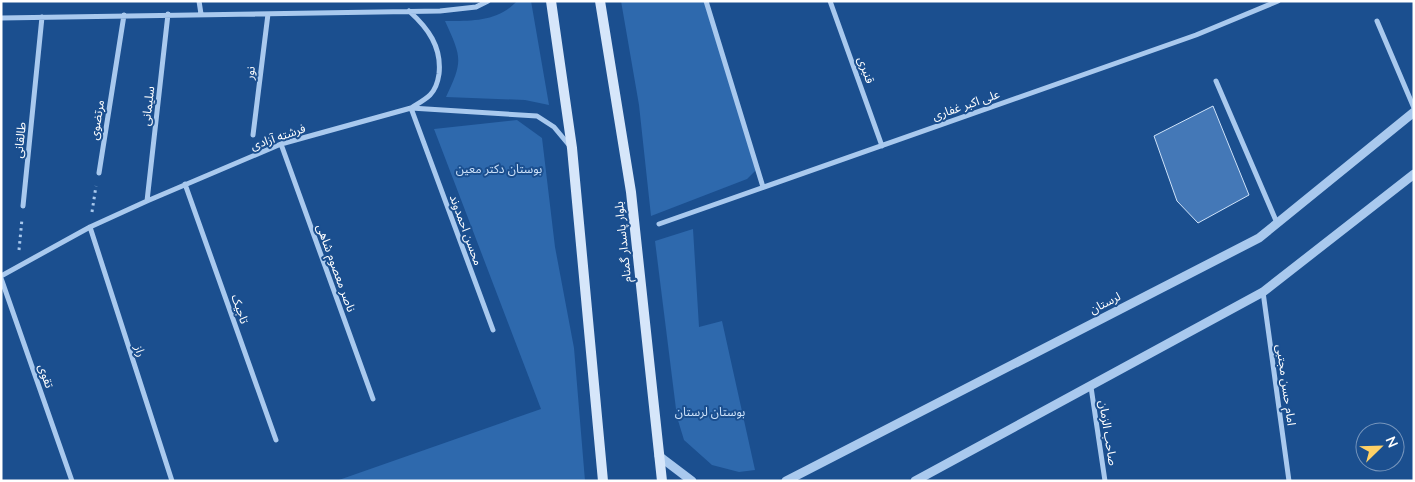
<svg xmlns="http://www.w3.org/2000/svg" width="1415" height="482" viewBox="0 0 1415 482" font-family="'Nunito Sans','Noto Sans Arabic',sans-serif">
	<style>
		.green { fill: #2e69ad }
		.building { fill: #4478b7; stroke: #cfe3fa }
		.lines { fill: none; stroke-linecap: round; stroke-linejoin: round }
		.path { stroke: #a9c9ee; stroke-width: 3; stroke-dasharray: 2.5 4; stroke-linecap: butt }
		.minor { stroke: #a9c9ee; stroke-width: 5 }
		.tertiary { stroke: #a9c9ee; stroke-width: 9 }
		.secondary { stroke: #d6e6fa; stroke-width: 10 }
		.labels { text-anchor: middle; stroke-width: 4; stroke-linejoin: round; paint-order: stroke }
		.street-label { font-size: 12px; fill: #fff; stroke: #1b4f8f }
		.park-label { font-size: 12px; fill: #cfe3fa; stroke: #1b4f8f }
	</style>
	<rect width="100%" height="100%" fill="#1b4f8f"/>
	<path class="green" d="M 517,1 L 531,1 L 549,105 L 525,100 L 446,97 C 463,61 462,58 445,21 C 471,21 498,22 517,1 Z
		M 621,1 L 704,1 L 756,170 L 747,179 L 651,216 L 639,105 Z
		M 517,120 L 542,138 L 555,247 L 574,348 L 585,481 L 336,481 L 541,409 L 434,129 Z
		M 693,229 L 699,327 L 722,321 L 755,470 L 739,472 L 712,465 L 684,440 L 677,417 L 655,241 Z"/>
	<path class="building" d="M 1213,106 L 1249,195 L 1198,223 L 1177,201 L 1154,136 Z"/>
	<g class="lines">
		<path class="path" d="M 92,212 L 96,186
			M 19,250 L 22,219"/>
		<path class="minor" d="M 199,1 L 201,14
			M 706,1 L 763,187
			M 830,1 L 882,146
			M 409,11 C 428,28 442,47 439,74 C 438,81 435,90 430,95 C 425,100 417,104 411,108
			M 1,18 L 440,11 L 476,7 L 488,1
			M 1377,21 L 1414,108
			M 1216,81 L 1277,223
			M 411,108 L 493,330
			M 253,135 L 268,14
			M 281,144 L 373,399
			M 99,173 L 124,15
			M 185,184 L 276,440
			M 147,201 L 168,14
			M 23,206 L 42,17
			M 659,224 L 1196,35 L 1278,1
			M 90,227 L 172,481
			M 1,276 L 90,227 L 147,201 L 281,144 L 411,108 L 537,116 L 554,127 L 569,145
			M 1,278 L 72,481
			M 1263,292 L 1289,481
			M 1091,387 L 1105,481"/>
		<path class="tertiary" d="M 659,456 L 692,481
			M 786,481 L 1259,238 L 1414,112
			M 915,481 L 1263,292 L 1414,174"/>
		<path class="secondary" d="M 551,1 L 572,148 L 603,481
			M 600,1 L 631,192 L 662,481"/>
	</g>
	<g class="labels">
		<g class="street-label">
			<text transform="translate(866 70) rotate(70)" y="4">قنبری</text>
			<text transform="translate(250 73) rotate(-83)" y="4">نور</text>
			<text transform="translate(966 105) rotate(-19)" y="4">علی اکبر غفاری</text>
			<text transform="translate(148 106) rotate(-83)" y="4">سلیمانی</text>
			<text transform="translate(97 120) rotate(-81)" y="4">مرتضوی</text>
			<text transform="translate(278 137) rotate(-19)" y="4">فرشته آزادی</text>
			<text transform="translate(20 140) rotate(-84)" y="4">طالقانی</text>
			<text transform="translate(466 230) rotate(70)" y="4">محسن احمدوند</text>
			<text transform="translate(623 242) rotate(-96)" y="4">بلوار پاسدار گمنام</text>
			<text transform="translate(336 268) rotate(70)" y="4">ناصر معصوم شاهی</text>
			<text transform="translate(1105 303) rotate(-27)" y="4">لرستان</text>
			<text transform="translate(240 309) rotate(71)" y="4">تاجیک</text>
			<text transform="translate(140 351) rotate(72)" y="4">راز</text>
			<text transform="translate(46 376) rotate(71)" y="4">تقوی</text>
			<text transform="translate(1286 385) rotate(82)" y="4">امام حسن مجتبی</text>
			<text transform="translate(1108 433) rotate(81)" y="4">صاحب الزمان</text>
		</g>
		<g class="park-label">
			<text x="499" y="173">بوستان دکتر معین</text>
			<text x="710" y="416">بوستان لرستان</text>
		</g>
	</g>
	<rect width="1415" height="482" fill="none" stroke="#ffffff" stroke-width="5"/>
	<g transform="translate(1380 447) rotate(67)"><circle r="24" fill="#1b4f8f" stroke="#7695bc"/>
	<path d="M0-4L9 19L0 12L-9 19Z" fill="#ffd166"/>
	<text y="-8" font-size="14" font-weight="bold" text-anchor="middle" fill="#ffffff">N</text>
	</g>
</svg>
